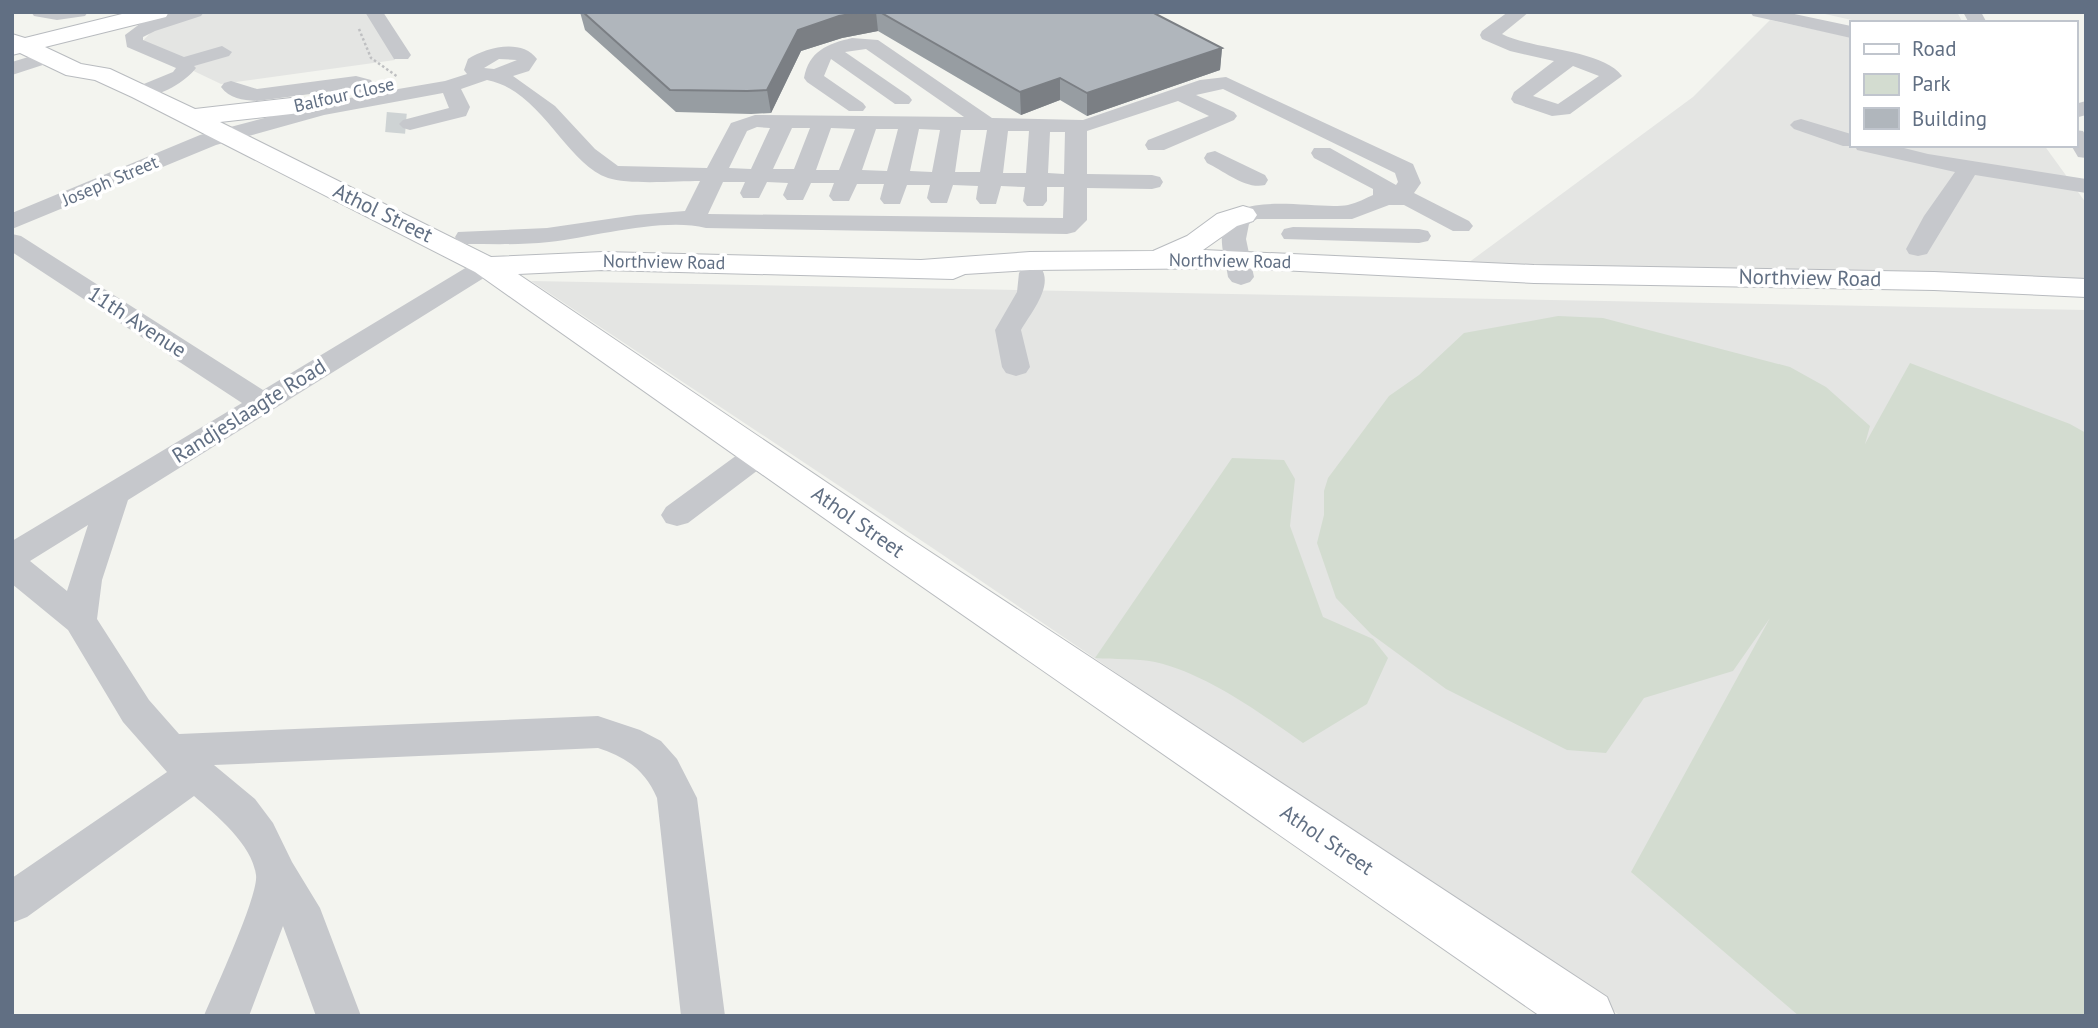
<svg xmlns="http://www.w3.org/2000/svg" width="2098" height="1028" viewBox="0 0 2098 1028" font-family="'PT Sans',sans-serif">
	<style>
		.built { fill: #e4e5e3 }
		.green { fill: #d3dcd0 }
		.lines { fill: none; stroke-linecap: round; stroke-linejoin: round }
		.minor-tunnel { stroke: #ced3d4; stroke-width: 20; stroke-dasharray: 20 10; stroke-linecap: butt }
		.major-casing { stroke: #b8bbbf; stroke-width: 2 }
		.path { stroke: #bfc0c2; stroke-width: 2.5; stroke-dasharray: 2.5 2.5; stroke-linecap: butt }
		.minor { fill: #c6c8cc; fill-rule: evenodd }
		.major { fill: #fff; fill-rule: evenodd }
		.wall { fill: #979da2 }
		.shaded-wall { fill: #7b7f84 }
		.building { fill: #b0b6bc; stroke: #7b7f84; stroke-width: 2 }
		.labels { text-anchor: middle; stroke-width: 7; stroke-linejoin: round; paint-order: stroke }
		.far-street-label { font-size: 18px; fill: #616f83; stroke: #fff }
		.street-label { font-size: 21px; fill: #616f83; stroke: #fff }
	</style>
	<rect width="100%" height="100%" fill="#f3f4ef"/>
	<path class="built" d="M 207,12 L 382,12 L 395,60 L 221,84 L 139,45 L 156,27 Z
		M 1816,12 L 1957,12 L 1963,23 L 1865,23 Z
		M 1770,20 L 1851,37 L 1851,145 L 2044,145 L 2086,203 L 2086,283 L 1449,277 L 1693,97 Z
		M 531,281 L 2086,310 L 2086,1016 L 1621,1016 L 934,549 Z"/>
	<path class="green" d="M 1558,316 L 1603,318 L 1790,367 L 1826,387 L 1870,426 L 1865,444 L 1910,363 L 2070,424 L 2086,433 L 2086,1016 L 1799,1016 L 1631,872 L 1770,618 L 1733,671 L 1644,698 L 1606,753 L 1567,750 L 1446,689 L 1371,634 L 1336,598 L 1317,543 L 1324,515 L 1324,491 L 1328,478 L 1389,396 L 1419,375 L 1464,333 Z
		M 1232,458 L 1284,460 L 1295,479 L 1290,526 L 1323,617 L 1373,639 L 1388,658 L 1367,704 L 1303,743 C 1262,714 1205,673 1155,662 C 1136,658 1114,660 1095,658 Z"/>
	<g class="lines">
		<path class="minor-tunnel" d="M 386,122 L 410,124"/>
		<defs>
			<path id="major" d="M 130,12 L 169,12 L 166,17 L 45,47 L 81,64 L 110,69 L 195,109 L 300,97 L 309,100 L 313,105 L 309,110 L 300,113 L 220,122 L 491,257 L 603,252 L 921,260 L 1030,252 L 1153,251 L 1187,236 L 1217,214 L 1243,206 L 1253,209 L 1257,215 L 1253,221 L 1237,226 L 1203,250 L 1534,265 L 1934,272 L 2086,279 L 2086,297 L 1934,290 L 1534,283 L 1238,268 L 1030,270 L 965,274 L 953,279 L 603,270 L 518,274 L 906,536 L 1607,997 L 1615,1016 L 1540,1016 L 878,556 L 475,272 L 132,97 L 95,80 L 66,75 L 20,53 L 12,55 L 12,34 L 25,38 Z"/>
		</defs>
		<use href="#major" class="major-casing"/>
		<path class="path" d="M 359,29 L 371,58 L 398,77"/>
		<path class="minor" d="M 31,12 L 88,12 L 85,16 L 57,20 L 34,16 Z
			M 176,12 L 204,12 L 201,16 L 155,31 L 143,37 L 143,40 L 184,57 L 222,46 L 232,52 L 229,56 L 194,66 L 196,68 C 185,83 153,101 134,96 L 131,92 L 134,88 L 173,72 L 176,68 L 127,47 L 125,35 L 141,23 Z
			M 365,12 L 383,12 L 411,55 L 408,59 L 394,59 Z
			M 1508,12 L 1529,12 L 1502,34 C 1533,50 1602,49 1622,76 L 1570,114 L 1552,116 L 1514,103 L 1511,99 L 1514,92 L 1554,61 L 1510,51 L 1482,39 L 1480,35 L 1482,31 ZM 1573,66 L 1599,76 L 1558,104 L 1533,96 Z
			M 1750,12 L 1785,12 L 1851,26 L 1851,38 L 1753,16 Z
			M 1963,12 L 1981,12 L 1987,23 L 1969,23 Z
			M 852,38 L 878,40 L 992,118 L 1083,120 L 1200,80 L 1226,77 L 1413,164 L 1421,183 L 1414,193 L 1469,221 L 1473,226 L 1469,231 L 1453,231 L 1404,205 L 1389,205 L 1352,219 L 1257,219 L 1249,224 L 1246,239 L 1254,277 L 1250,282 L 1241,285 L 1232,282 L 1228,277 C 1226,262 1219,244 1223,229 C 1234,188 1317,211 1348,205 C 1357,203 1366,198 1373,195 L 1373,189 L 1314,158 L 1311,153 L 1314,148 L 1330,148 L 1396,185 L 1398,182 L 1395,173 L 1223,89 L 1196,95 L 1234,112 L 1237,116 L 1234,120 L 1164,150 L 1148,150 L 1145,145 L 1148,140 L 1209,116 L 1178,101 L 1087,131 L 1087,174 L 1152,175 L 1160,177 L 1163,182 L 1160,187 L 1152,189 L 1087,188 L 1087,220 L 1075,232 L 1067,234 L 706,228 C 663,217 594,237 549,242 C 522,245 494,244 467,244 L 458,242 L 455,237 L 458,232 L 547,228 L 636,215 L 685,211 L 700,181 C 677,181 629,185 608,178 C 566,164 541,90 487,80 L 461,89 L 470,107 L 466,116 L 410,130 L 403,128 L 399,124 L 403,120 L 449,108 L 443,93 L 324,115 L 216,145 L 12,229 L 12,213 L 200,135 L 322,103 L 366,95 L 359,93 L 356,88 L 257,101 C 243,100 230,99 221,87 L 224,83 L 231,81 L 257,89 L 356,76 L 371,80 L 376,89 L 369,94 L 445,81 L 467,74 L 464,70 L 468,59 C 486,47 522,38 537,59 L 529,71 L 513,76 L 555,106 L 595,149 L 618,166 L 707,168 L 731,123 L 755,115 L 964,117 L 866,49 L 845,52 L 909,96 L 912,100 L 909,104 L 895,104 L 831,59 L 824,76 L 863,103 L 866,107 L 863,111 L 849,111 L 807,82 L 804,78 C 809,51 827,44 852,38 ZM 499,59 L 517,60 L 494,69 L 484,68 ZM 757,127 L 770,128 L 751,169 L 729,168 L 747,131 ZM 792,128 L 810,128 L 794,169 L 773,169 ZM 831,128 L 855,129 L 839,170 L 816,170 ZM 876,129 L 898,129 L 887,171 L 862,170 ZM 919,129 L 940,130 L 932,172 L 910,171 ZM 961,130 L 987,130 L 980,172 L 955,172 ZM 1008,131 L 1029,131 L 1026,173 L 1003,173 ZM 1050,132 L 1065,132 L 1064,174 L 1048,173 ZM 723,182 L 745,182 L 740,193 L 743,198 L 759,198 L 767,182 L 788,183 L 783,195 L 787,200 L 803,200 L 811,183 L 834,183 L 829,196 L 833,201 L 849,201 L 857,184 L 884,184 L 880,199 L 884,204 L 900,204 L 907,185 L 930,185 L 927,198 L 931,203 L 947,203 L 953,185 L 978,186 L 976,199 L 980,204 L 996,204 L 1001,186 L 1025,187 L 1023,201 L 1027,206 L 1043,206 L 1047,201 L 1047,187 L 1064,187 L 1063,218 L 708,214 Z
			M 48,51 L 58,57 L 55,61 L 12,75 L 12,62 Z
			M 2086,101 L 2086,115 L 2075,118 L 2075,104 Z
			M 1801,119 L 1851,134 L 1851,145 L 1892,145 L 1928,154 L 2086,179 L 2086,193 L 1975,175 L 1927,254 L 1918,256 L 1909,254 L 1906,249 L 1924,216 L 1955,172 L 1857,150 L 1855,146 L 1843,146 L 1794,129 L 1790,125 L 1794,121 Z
			M 2075,130 L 2083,131 L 2086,136 L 2086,158 L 2078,157 L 2071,145 L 2075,145 Z
			M 1215,151 L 1265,175 L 1268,180 L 1265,185 C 1246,190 1224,171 1207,163 L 1204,158 L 1207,153 Z
			M 1293,227 L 1419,229 L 1428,231 L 1431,236 L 1428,241 L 1419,243 L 1284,239 L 1281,234 L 1284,229 Z
			M 12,234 L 21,236 L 263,390 L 477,261 L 486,259 L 495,261 L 498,266 L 495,271 L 128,500 L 102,580 L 97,619 L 149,700 L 179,734 L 598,716 L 640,730 L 661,741 L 677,759 L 697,798 L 725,1016 L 681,1016 L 657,798 C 645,770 626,757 598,748 L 214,765 L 255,799 L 273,823 L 292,862 L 320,908 L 361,1016 L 316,1016 L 283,926 L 249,1016 L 204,1016 C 214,992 259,895 256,875 C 252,844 216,815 194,796 L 27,917 L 12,923 L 12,878 L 167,772 L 123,722 L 68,630 L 12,584 L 12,541 L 242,403 L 12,252 ZM 88,525 L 67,591 L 30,561 Z
			M 1032,265 L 1041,268 C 1054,286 1030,314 1021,330 L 1030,367 L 1026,373 L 1016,376 L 1006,373 L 1002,367 L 995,330 L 1017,292 L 1019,273 L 1023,268 Z
			M 759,444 L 770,447 L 774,454 L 770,461 L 688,523 L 677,526 L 666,523 L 661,515 L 666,507 L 748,447 Z"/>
		<use href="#major" class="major"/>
	</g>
	<path class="wall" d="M 580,12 L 1152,12 L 1222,48 L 1220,70 L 1087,116 L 1060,100 L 1021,115 L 878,31 L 842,38 L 801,51 L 771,113 L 751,114 L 676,112 L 585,30 Z"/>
	<path class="shaded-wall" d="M 862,12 L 876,12 L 878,31 L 842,38 L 801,51 L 771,113 L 767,90 L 798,30 L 839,16 Z
		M 1222,48 L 1220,70 L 1087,116 L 1087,93 Z
		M 1060,78 L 1060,100 L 1021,115 L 1020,92 Z"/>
	<path class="building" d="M 583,12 L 862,12 L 839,16 L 798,30 L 767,90 L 747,91 L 670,90 Z
		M 880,12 L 1152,12 L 1222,48 L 1087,93 L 1060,78 L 1020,92 Z"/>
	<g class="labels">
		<g class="far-street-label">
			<text transform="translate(344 95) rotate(-13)" y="6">Balfour Close</text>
			<text transform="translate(110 181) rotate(-23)" y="6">Joseph Street</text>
			<text transform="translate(1230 261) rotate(1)" y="6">Northview Road</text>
			<text transform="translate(664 262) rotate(1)" y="6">Northview Road</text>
		</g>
		<g class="street-label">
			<text transform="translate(383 213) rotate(26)" y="7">Athol Street</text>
			<text transform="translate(1810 278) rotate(1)" y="7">Northview Road</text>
			<text transform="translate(137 322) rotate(33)" y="7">11th Avenue</text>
			<text transform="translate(249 411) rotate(-32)" y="7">Randjeslaagte Road</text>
			<text transform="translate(858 522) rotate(35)" y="7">Athol Street</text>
			<text transform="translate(1327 840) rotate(34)" y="7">Athol Street</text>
		</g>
	</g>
	<rect width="2098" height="1028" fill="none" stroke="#616f83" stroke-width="28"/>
	<rect x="1850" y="21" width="228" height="126" fill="#ffffff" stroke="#c0c5cd" stroke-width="2"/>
	<rect x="1864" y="44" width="35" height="10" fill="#ffffff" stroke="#c0c5cd" stroke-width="2"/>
	<text x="1912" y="56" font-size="21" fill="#616f83">Road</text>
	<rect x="1864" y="74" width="35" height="21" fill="#d3dcd0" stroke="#c0c5cd" stroke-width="2"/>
	<text x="1912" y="91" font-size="21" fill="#616f83">Park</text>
	<rect x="1864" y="108" width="35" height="21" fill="#b0b6bc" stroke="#c0c5cd" stroke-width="2"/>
	<text x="1912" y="126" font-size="21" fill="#616f83">Building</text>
</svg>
